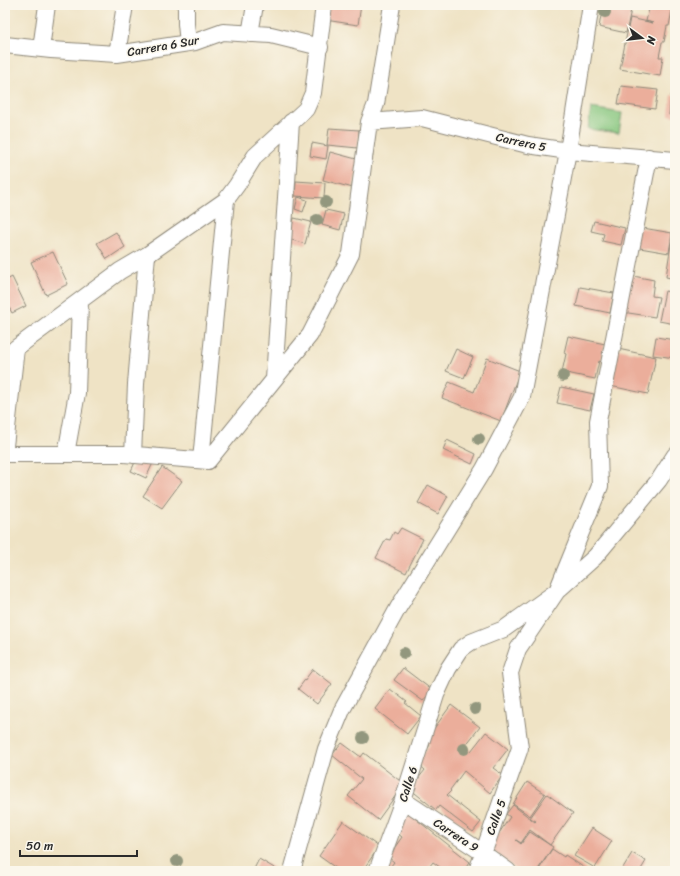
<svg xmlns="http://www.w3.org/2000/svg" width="680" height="876" viewBox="0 0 680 876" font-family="Sriracha,sans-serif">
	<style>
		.green { fill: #84c57c; stroke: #587854 }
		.building { fill: #ebae9b }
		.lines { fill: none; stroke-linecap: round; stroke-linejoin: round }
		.minor-casing { stroke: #8d8778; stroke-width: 18 }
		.minor { stroke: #fff; stroke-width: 16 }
		.tree { fill: #92977e }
		.labels { text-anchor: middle; stroke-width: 3; stroke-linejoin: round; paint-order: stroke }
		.street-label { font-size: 12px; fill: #2b2b2b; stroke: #fbf7ec }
	</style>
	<rect width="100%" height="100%" fill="#fbf7ec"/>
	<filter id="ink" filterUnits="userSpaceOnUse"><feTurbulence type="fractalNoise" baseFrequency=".025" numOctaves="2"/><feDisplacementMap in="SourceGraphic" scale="8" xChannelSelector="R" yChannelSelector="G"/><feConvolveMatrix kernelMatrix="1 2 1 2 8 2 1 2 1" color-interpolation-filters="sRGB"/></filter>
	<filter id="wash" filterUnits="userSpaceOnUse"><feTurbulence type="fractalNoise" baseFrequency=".012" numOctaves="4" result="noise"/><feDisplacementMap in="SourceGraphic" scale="16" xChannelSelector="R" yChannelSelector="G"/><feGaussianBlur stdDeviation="0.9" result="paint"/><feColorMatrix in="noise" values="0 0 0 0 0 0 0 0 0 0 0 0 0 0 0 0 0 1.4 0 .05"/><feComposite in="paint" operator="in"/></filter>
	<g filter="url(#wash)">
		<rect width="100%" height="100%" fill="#efe3c5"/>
		<path class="green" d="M 591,108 L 622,113 L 619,133 L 588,129 Z"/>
		<g id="blocks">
			<path class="building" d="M 327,5 L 361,5 L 358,25 L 325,20 Z
				M 603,5 L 632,5 L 626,33 L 599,27 Z
				M 650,5 L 673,5 L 669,26 L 667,26 L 664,42 L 662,42 L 659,57 L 663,57 L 660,76 L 620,69 L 630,18 L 653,23 L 646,21 Z
				M 621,86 L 658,90 L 655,109 L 618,104 Z
				M 671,95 L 675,95 L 675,116 L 669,115 Z
				M 329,128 L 359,130 L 358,148 L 327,145 Z
				M 312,143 L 328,146 L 326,159 L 310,156 Z
				M 330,152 L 360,160 L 353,188 L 323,180 Z
				M 296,181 L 325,183 L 324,198 L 295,196 Z
				M 298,197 L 307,200 L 303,212 L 295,209 Z
				M 326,210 L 344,214 L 340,230 L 322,225 Z
				M 294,218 L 311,222 L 305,244 L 289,239 Z
				M 594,221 L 625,228 L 621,245 L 602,241 L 604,234 L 591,231 Z
				M 637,227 L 672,233 L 669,253 L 634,247 Z
				M 116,232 L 125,247 L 107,259 L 97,243 Z
				M 671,244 L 675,245 L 675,279 L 666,277 Z
				M 53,252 L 68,284 L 46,295 L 31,262 Z
				M 628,275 L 654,280 L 652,296 L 659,297 L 655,317 L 622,312 Z
				M 12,277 L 26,306 L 12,313 L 5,300 L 5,281 Z
				M 580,287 L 614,293 L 610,313 L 576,306 Z
				M 665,291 L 675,293 L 675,324 L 659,321 Z
				M 568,336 L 605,344 L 601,362 L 599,361 L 595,379 L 562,372 L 566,354 L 564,353 Z
				M 656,337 L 675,340 L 675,358 L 653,355 Z
				M 456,349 L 473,357 L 464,378 L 446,371 Z
				M 618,349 L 656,357 L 648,394 L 610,386 Z
				M 487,358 L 520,371 L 501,421 L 442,398 L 449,382 L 474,392 Z
				M 561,387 L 594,394 L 590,410 L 557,403 Z
				M 447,440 L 476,454 L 472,464 L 443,450 Z
				M 137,458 L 152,465 L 146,478 L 131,471 Z
				M 162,467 L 182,481 L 162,508 L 143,496 Z
				M 428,485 L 448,496 L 438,514 L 418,503 Z
				M 401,528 L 423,539 L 406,573 L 376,558 L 386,539 L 390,540 L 394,532 L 397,534 Z
				M 403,668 L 432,690 L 423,701 L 394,680 Z
				M 313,669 L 332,684 L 317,704 L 298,689 Z
				M 390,689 L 407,702 L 405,703 L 421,716 L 407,734 L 375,709 Z
				M 451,705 L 480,727 L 465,746 L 471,751 L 486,732 L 508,749 L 493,768 L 503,775 L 490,793 L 464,771 L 450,790 L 451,791 L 447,795 L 481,822 L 473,832 L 439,806 L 436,810 L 410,789 L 425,770 L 417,763 L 430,745 L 425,741 Z
				M 342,743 L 361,757 L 364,753 L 404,784 L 378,820 L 348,796 L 362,779 L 332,755 Z
				M 527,782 L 545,794 L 530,816 L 513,804 Z
				M 547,794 L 573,813 L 550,845 L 530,830 L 521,843 L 516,840 L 521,844 L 530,832 L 553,847 L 537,871 L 518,871 L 489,848 L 510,817 L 506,814 L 513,805 L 535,822 L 536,821 L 530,818 Z
				M 407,812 L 470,862 L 463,871 L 445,871 L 433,862 L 426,871 L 387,871 L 394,862 L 388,857 L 402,837 L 393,830 Z
				M 343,821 L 379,847 L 362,871 L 340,871 L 319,856 Z
				M 592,828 L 612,841 L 595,868 L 574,856 Z
				M 552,849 L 564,857 L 565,855 L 589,871 L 538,871 Z
				M 632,853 L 646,861 L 640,871 L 621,871 Z
				M 259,859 L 276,869 L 275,871 L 253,871 Z"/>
		</g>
	</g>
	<g filter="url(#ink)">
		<use href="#blocks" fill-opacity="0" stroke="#8d8778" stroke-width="1"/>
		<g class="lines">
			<defs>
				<path id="minor" d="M 186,5 L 186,24 L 188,43
					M 250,34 L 255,5
					M 5,45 L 51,50 L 117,54 L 195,42 L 223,32 L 271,35 L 320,47
					M 41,49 L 47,5
					M 117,54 L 125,5
					M 369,122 L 422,118 L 528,145 L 568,151 L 675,160
					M 5,359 L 16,348 L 120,271 L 147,255 L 226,200 L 237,185 L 255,156 L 306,109 L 313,93 L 324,5
					M 274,379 L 291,122
					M 5,446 L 16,348
					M 5,454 L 124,454 L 208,461 L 310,335 L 351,254 L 369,122 L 376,104 L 392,5
					M 66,454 L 77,393 L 80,302
					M 133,455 L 136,384 L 147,255
					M 201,460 L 226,200
					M 403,800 L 483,853 L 508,871
					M 292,871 L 326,749 L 342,710 L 398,608 L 484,469 L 522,397 L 568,151 L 591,5
					M 377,871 L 403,800 L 436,695 L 448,669 L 461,649 L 471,642 L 504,629 L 557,591 L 600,486 L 598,421 L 649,157
					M 477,871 L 520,748 L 510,673 L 518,649 L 557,591 L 595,557 L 659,480 L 675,455"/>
			</defs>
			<use href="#minor" class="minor-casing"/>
			<use href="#minor" class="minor"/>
		</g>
		<g class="tree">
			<circle cx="605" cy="12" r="6"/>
			<circle cx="326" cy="202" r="6"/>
			<circle cx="317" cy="220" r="6"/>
			<circle cx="563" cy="376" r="6"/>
			<circle cx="479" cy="439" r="6"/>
			<circle cx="404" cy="653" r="6"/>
			<circle cx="475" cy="709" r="6"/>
			<circle cx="363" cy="738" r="6"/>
			<circle cx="464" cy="749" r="6"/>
			<circle cx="177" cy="861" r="6"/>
		</g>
	</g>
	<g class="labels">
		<g class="street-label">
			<text transform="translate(163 46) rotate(-10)" y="4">Carrera 6 Sur</text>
			<text transform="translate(521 142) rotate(12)" y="4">Carrera 5</text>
			<text transform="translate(408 784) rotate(-72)" y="4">Calle 6</text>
			<text transform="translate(496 817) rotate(-70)" y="4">Calle 5</text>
			<text transform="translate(456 835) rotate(33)" y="4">Carrera 9</text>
		</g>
	</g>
	<rect width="680" height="876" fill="none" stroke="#fbf7ec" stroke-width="20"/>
	<g transform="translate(642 38) rotate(105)" stroke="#fbf7ec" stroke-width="3" paint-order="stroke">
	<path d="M0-3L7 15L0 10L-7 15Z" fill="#2b2b2b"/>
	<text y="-6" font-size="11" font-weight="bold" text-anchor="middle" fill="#2b2b2b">N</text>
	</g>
	<path d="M20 850v6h117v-6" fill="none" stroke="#2b2b2b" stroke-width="2"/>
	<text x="26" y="850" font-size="12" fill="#2b2b2b" stroke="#fbf7ec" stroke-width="3" paint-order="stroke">50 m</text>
</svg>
